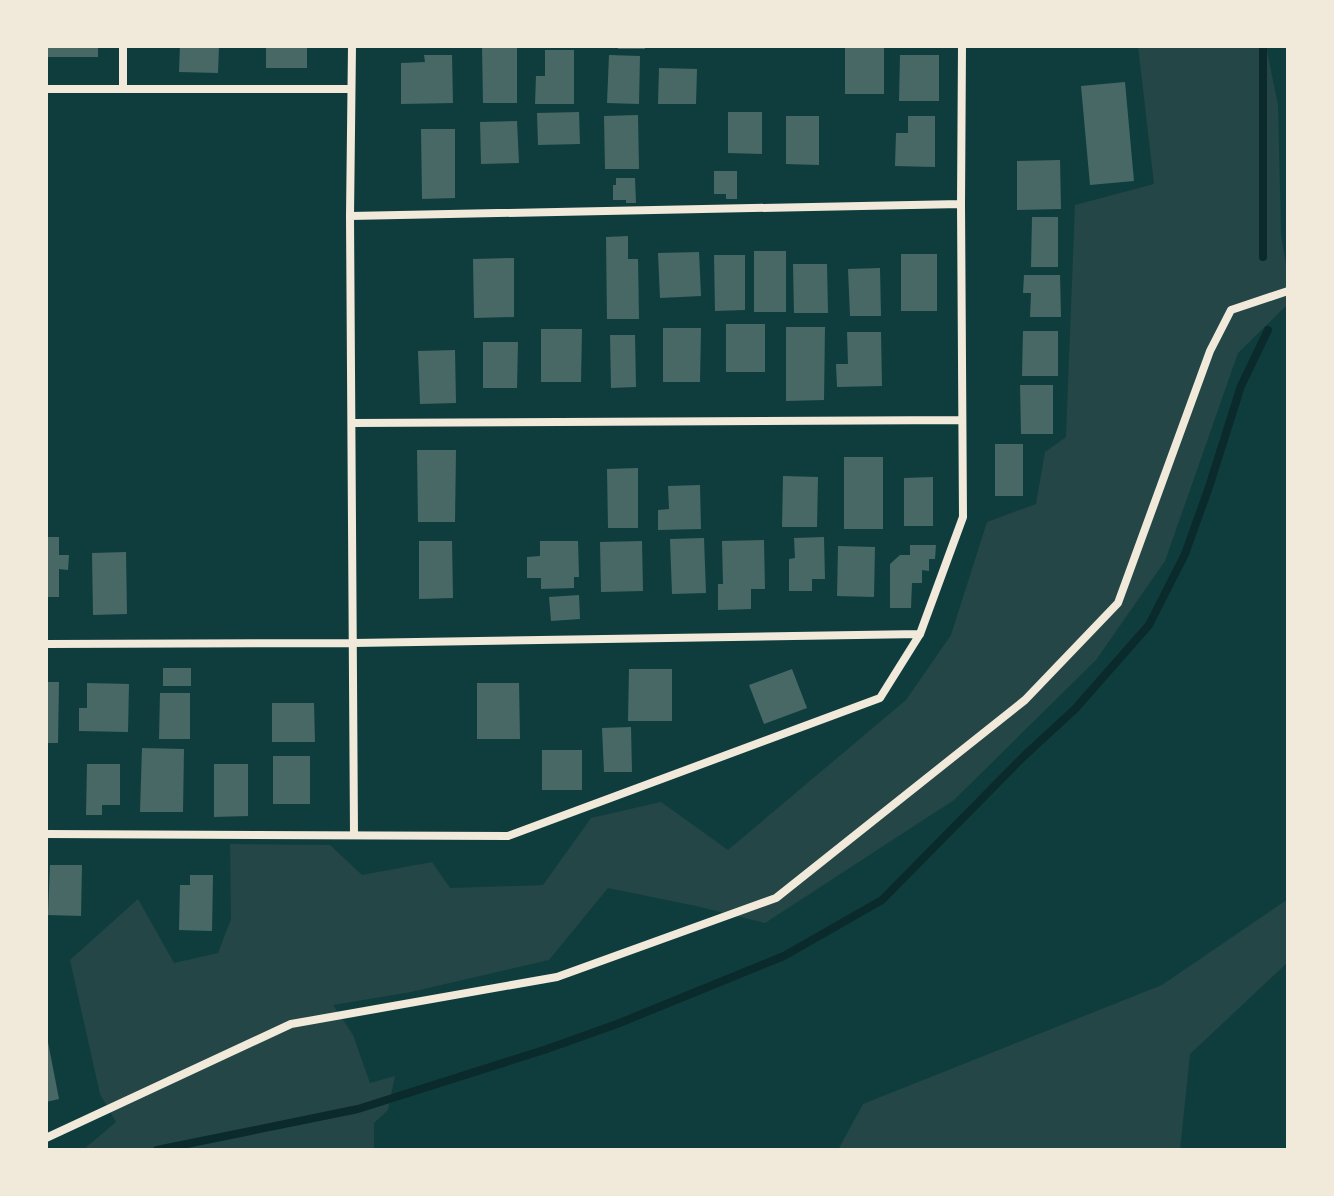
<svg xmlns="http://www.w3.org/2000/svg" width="1334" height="1196" viewBox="0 0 1334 1196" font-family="Figtree,sans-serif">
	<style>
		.green { fill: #244646 }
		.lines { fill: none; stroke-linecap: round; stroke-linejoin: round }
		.stream { stroke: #0a2a2b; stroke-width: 8 }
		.building { fill: #486865 }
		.minor { stroke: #f1e9da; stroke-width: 8 }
	</style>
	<rect width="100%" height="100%" fill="#0f3d3e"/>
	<path class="green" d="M 1138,46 L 1266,46 L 1278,105 L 1281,234 L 1288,277 L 1288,304 L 1238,353 L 1165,561 L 1096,660 L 954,800 L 765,923 L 696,906 L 608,888 L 549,960 L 411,992 L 333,1005 L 353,1035 L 370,1083 L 395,1076 L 388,1110 L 374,1123 L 374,1150 L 83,1150 L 116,1122 L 100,1094 L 70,960 L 138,899 L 174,963 L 218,953 L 231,919 L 230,844 L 330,845 L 362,875 L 432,862 L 450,888 L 543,885 L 591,818 L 661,802 L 728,850 L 906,700 L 951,635 L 987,522 L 1036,504 L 1045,452 L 1066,437 L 1075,205 L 1154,184 Z
		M 1288,899 L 1288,962 L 1190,1054 L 1180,1150 L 838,1150 L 863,1104 L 1162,985 Z"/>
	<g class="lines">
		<path class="stream" d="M 1263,257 L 1263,46
			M 157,1150 L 358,1109 L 547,1049 L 617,1024 L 784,956 L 882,900 L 1024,756 L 1075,709 L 1149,625 L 1185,554 L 1209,487 L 1241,386 L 1268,330"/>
	</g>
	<path class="building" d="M 46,46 L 98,46 L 98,57 L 46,57 Z
		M 180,46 L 219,46 L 218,73 L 179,72 Z
		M 266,46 L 307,46 L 307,68 L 266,68 Z
		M 482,46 L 517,46 L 517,103 L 483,103 Z
		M 618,46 L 645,46 L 645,49 L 618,49 Z
		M 845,46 L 884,46 L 884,94 L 845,94 Z
		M 545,50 L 574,50 L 574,104 L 535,104 L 536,76 L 545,76 Z
		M 424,55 L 452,55 L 453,103 L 401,104 L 401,63 L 425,62 Z
		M 609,55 L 640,56 L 639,104 L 607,103 Z
		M 900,55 L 939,55 L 939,101 L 899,101 Z
		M 659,68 L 697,69 L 696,104 L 658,104 Z
		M 1125,82 L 1134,181 L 1090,185 L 1081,86 Z
		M 579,112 L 580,144 L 538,145 L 537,113 Z
		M 728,112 L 762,112 L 762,154 L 728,153 Z
		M 638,115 L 639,169 L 605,169 L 604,116 Z
		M 786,116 L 819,116 L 819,165 L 786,164 Z
		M 908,116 L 935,116 L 935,167 L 895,166 L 896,133 L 908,133 Z
		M 517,121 L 519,163 L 481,164 L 480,122 Z
		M 421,129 L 455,129 L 455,198 L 422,199 Z
		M 1060,160 L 1061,209 L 1017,210 L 1017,161 Z
		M 714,171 L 737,171 L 737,199 L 726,199 L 726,194 L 714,194 Z
		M 616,178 L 635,178 L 636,203 L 626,203 L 626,200 L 613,200 L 613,185 L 616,185 Z
		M 1032,217 L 1058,217 L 1058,267 L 1031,267 Z
		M 628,236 L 628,259 L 638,259 L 639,319 L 607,319 L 606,237 Z
		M 754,251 L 786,251 L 786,312 L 754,312 Z
		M 699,252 L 701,296 L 660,298 L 658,253 Z
		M 901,254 L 937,254 L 937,311 L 901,311 Z
		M 714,255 L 745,255 L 745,310 L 715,311 Z
		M 514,258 L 514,317 L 474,318 L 473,259 Z
		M 793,264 L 827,264 L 828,313 L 794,313 Z
		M 880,268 L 881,316 L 850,316 L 848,269 Z
		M 1024,275 L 1060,275 L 1061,317 L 1030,317 L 1031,293 L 1023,293 Z
		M 726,324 L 765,324 L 765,372 L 726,372 Z
		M 786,327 L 825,327 L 824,400 L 786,401 Z
		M 663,328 L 701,328 L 700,382 L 663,382 Z
		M 541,329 L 582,329 L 581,382 L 541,382 Z
		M 1023,331 L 1058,331 L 1058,376 L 1022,376 Z
		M 847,332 L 881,332 L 882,386 L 837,387 L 836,364 L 848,364 Z
		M 610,335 L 635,335 L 636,387 L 611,388 Z
		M 483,342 L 518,342 L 517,388 L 483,388 Z
		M 455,350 L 456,403 L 420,404 L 418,351 Z
		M 1020,385 L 1053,385 L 1053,434 L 1021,434 Z
		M 995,444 L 1023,444 L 1023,496 L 995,496 Z
		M 417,450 L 456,450 L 455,522 L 418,522 Z
		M 844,457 L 883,457 L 883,529 L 844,529 Z
		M 638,468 L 638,528 L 608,528 L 607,469 Z
		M 783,476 L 818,477 L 817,527 L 782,527 Z
		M 933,477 L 933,526 L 904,526 L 904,478 Z
		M 700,485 L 701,529 L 658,530 L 658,510 L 669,509 L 668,486 Z
		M 46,537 L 59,537 L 59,555 L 69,555 L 68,570 L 59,569 L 59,597 L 46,597 Z
		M 824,537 L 825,579 L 812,579 L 812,591 L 789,591 L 789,559 L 795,558 L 794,538 Z
		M 704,538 L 706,593 L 672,594 L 670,539 Z
		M 764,540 L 765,589 L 751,589 L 751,609 L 718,610 L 718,584 L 723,584 L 722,541 Z
		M 419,541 L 452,541 L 453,598 L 419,599 Z
		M 540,541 L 578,541 L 579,577 L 574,577 L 574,588 L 541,589 L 541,578 L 527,578 L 527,557 L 540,556 Z
		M 642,541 L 643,591 L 601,592 L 600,542 Z
		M 910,545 L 936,545 L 935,559 L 929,559 L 929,571 L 922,570 L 922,583 L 912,583 L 911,608 L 890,608 L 890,564 L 900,555 L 910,555 Z
		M 838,546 L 875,547 L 874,597 L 837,596 Z
		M 126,552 L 127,614 L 93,615 L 92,553 Z
		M 579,595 L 580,619 L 551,621 L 549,597 Z
		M 163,668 L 191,668 L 191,686 L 163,686 Z
		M 629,669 L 672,669 L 672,721 L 628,721 Z
		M 792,669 L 807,708 L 764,724 L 749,685 Z
		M 46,682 L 59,682 L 58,743 L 46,743 Z
		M 87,683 L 129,684 L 128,732 L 79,731 L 79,708 L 87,708 Z
		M 477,683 L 519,683 L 520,739 L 477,739 Z
		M 160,693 L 190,693 L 190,739 L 159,739 Z
		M 272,703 L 314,703 L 315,742 L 272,742 Z
		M 631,727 L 632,772 L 604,772 L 602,728 Z
		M 142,748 L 184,749 L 183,812 L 140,812 Z
		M 542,750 L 582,750 L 582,790 L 542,790 Z
		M 273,756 L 310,756 L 310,804 L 273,804 Z
		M 87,764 L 120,764 L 120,805 L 102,805 L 102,815 L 86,815 Z
		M 214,764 L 248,764 L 248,816 L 214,817 Z
		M 50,865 L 82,865 L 81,916 L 48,915 Z
		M 190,875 L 213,875 L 212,931 L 179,930 L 180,885 L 190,885 Z
		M 46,1037 L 47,1037 L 59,1099 L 46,1102 Z"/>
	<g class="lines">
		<path class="minor" d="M 352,46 L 350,216 L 354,834
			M 46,89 L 351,89
			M 123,89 L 123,46
			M 350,216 L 961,204
			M 353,423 L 962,420
			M 46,644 L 354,643 L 920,634
			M 46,834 L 508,836 L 880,698 L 920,634 L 963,517 L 961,204 L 962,46
			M 46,1138 L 291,1024 L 557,977 L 776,898 L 1025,700 L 1118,603 L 1210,351 L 1231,310 L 1288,291"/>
	</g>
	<rect width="1334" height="1196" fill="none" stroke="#f1e9da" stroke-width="96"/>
</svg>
